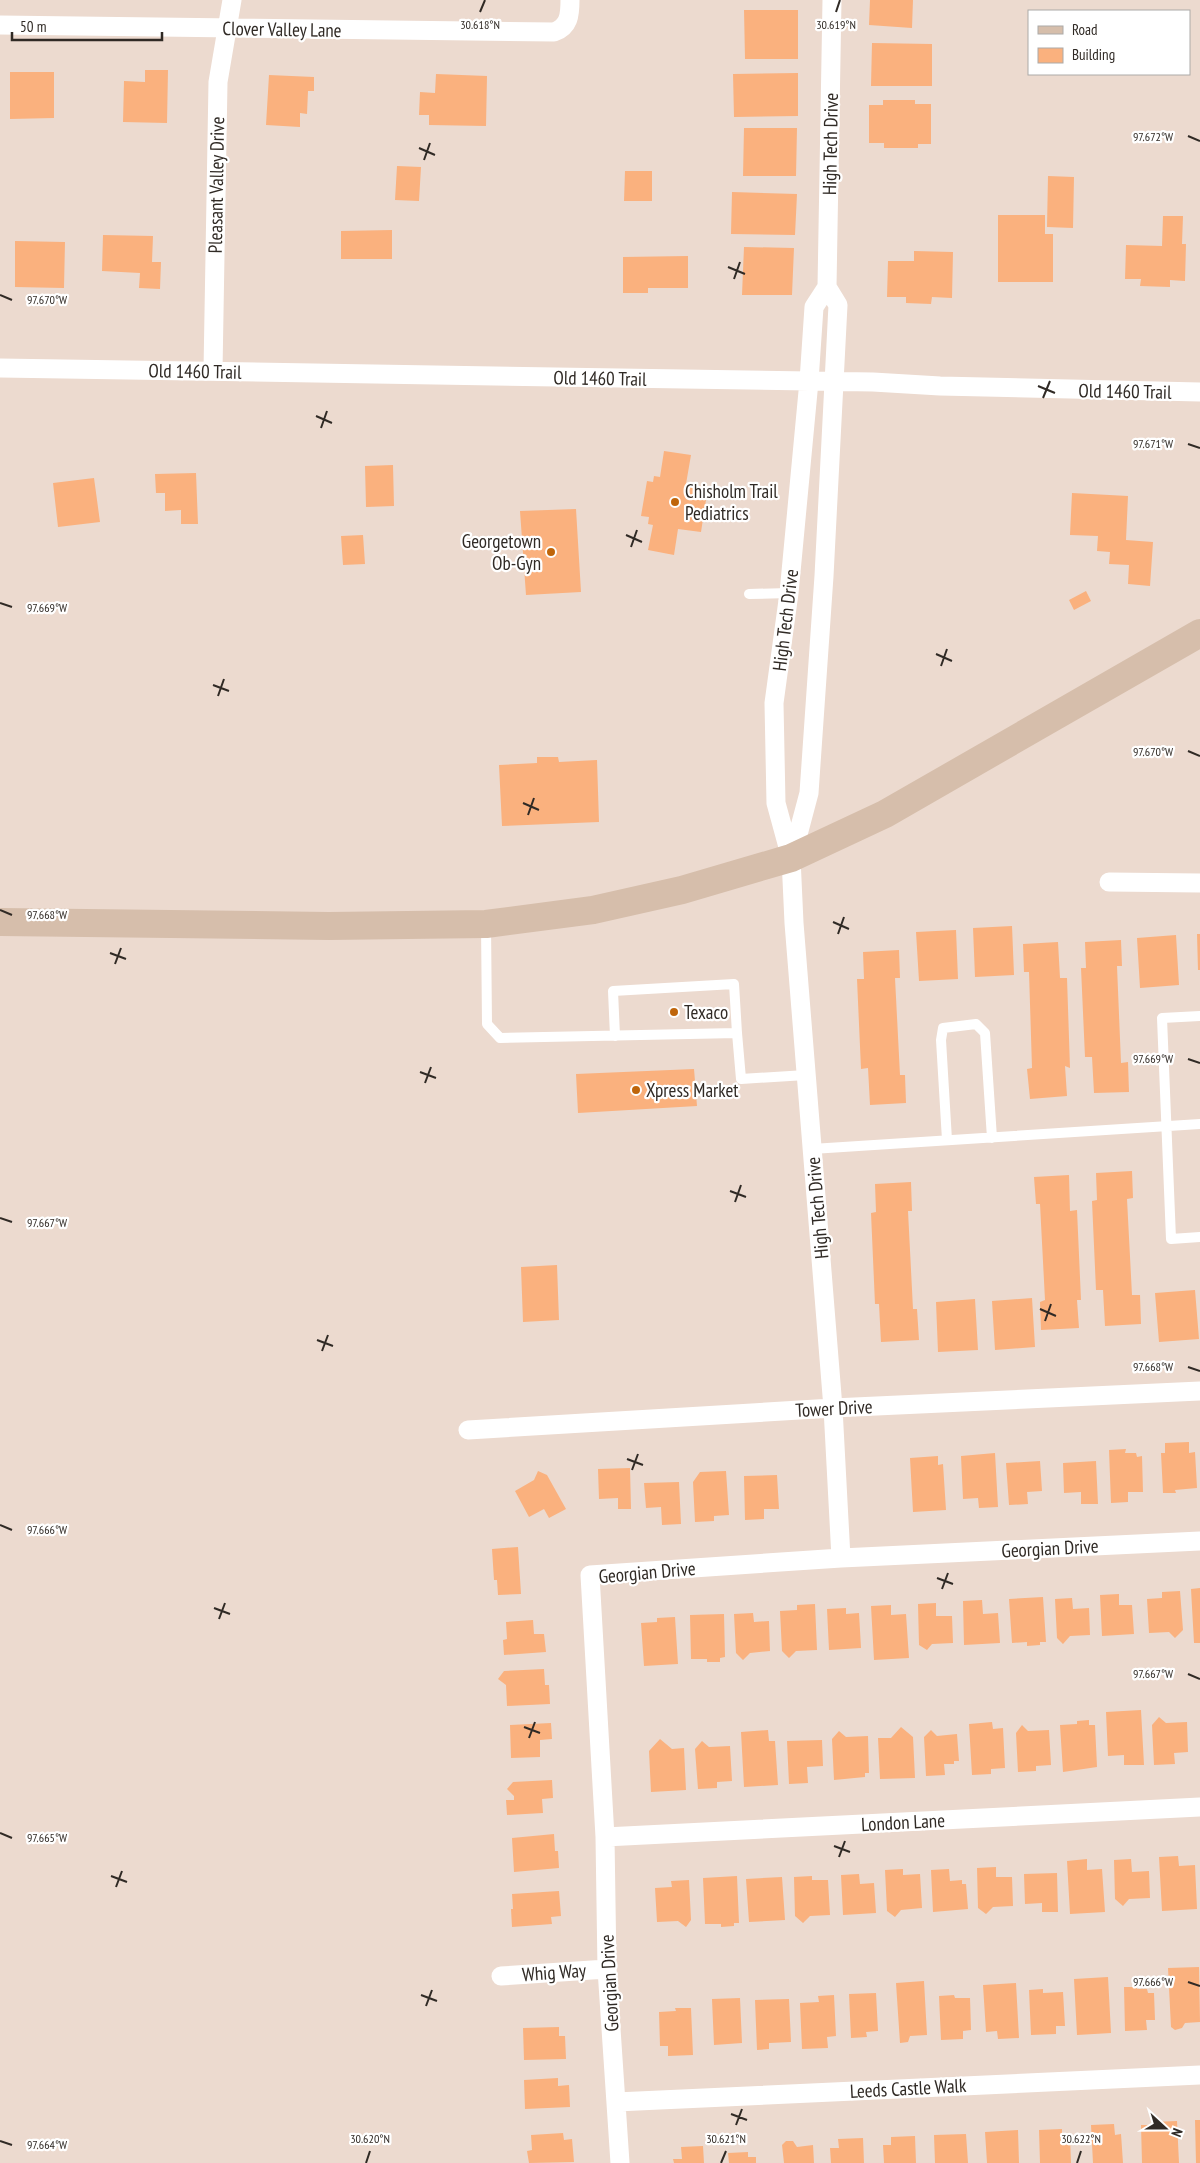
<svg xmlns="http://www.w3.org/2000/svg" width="1200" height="2163" viewBox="0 0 1200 2163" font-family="'PT Sans Narrow',sans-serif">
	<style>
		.building { fill: #fab17e }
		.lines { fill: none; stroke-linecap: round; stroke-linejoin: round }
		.service { stroke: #fff; stroke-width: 10 }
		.minor { stroke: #fff; stroke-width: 19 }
		.secondary { stroke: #d6beab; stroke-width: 28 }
		.ticks { fill: none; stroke: #302a25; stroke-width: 2 }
		.poi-dot { fill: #bf650a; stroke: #fff; stroke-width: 2 }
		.labels { text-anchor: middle; stroke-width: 4.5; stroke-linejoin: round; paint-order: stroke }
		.street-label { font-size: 19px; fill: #302a25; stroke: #fff }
		.poi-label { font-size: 19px; fill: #302a25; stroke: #fff; text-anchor: start }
		.ticks-label { font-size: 12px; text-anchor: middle; fill: #302a25; stroke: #fff; stroke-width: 4.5; stroke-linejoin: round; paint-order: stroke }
	</style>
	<rect width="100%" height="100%" fill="#ecdacf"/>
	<path class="building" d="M 870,0 L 913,0 L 912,28 L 869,25 Z
		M 744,10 L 798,10 L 798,59 L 745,59 Z
		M 872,43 L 932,44 L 932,86 L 871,86 Z
		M 145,70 L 168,70 L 167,123 L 123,122 L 124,81 L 145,82 Z
		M 10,72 L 54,72 L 54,118 L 10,119 Z
		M 798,73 L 798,116 L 734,117 L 733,74 Z
		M 436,74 L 487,76 L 486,126 L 429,125 L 429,115 L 419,115 L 420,92 L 435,93 Z
		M 269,75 L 314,77 L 314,91 L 308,91 L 307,114 L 300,113 L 300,127 L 266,125 Z
		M 883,100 L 915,100 L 915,104 L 931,104 L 931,144 L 918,144 L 918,148 L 884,148 L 884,143 L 869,143 L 869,105 L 883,105 Z
		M 744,128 L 797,128 L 796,176 L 743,176 Z
		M 397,166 L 421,167 L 419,201 L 395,200 Z
		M 625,171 L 652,171 L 652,201 L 624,201 Z
		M 1048,176 L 1074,177 L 1073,228 L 1047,227 Z
		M 732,192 L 797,194 L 795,235 L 731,234 Z
		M 998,215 L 1045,215 L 1045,234 L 1053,234 L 1053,282 L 998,282 Z
		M 1163,216 L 1183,216 L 1182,244 L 1186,244 L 1185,281 L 1170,280 L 1170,287 L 1140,286 L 1141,279 L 1125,279 L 1126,245 L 1162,246 Z
		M 392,230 L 392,259 L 341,259 L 341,231 Z
		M 103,235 L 153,236 L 152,262 L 161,262 L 160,289 L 139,288 L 140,273 L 102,271 Z
		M 15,241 L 65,242 L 64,288 L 15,287 Z
		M 744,247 L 794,248 L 792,295 L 742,295 Z
		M 914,251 L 953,252 L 952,298 L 932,297 L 931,304 L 906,303 L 906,297 L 887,297 L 888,261 L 914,261 Z
		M 688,256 L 688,288 L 648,288 L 648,293 L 623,293 L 623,257 Z
		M 664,451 L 691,455 L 686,484 L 708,487 L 701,532 L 678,529 L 674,555 L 648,550 L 653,525 L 648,524 L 649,517 L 641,516 L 647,481 L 653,482 L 654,476 L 660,477 Z
		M 393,465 L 394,506 L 366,507 L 365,466 Z
		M 196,473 L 198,524 L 181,524 L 181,510 L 165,511 L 165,493 L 156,493 L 155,474 Z
		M 94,478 L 100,522 L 58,527 L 53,483 Z
		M 1072,493 L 1128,496 L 1126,540 L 1153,542 L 1150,586 L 1128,584 L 1129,565 L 1109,564 L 1110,552 L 1097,551 L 1098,536 L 1070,535 Z
		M 576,509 L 581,592 L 526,595 L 520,511 Z
		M 363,535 L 365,564 L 343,565 L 341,536 Z
		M 1086,591 L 1091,601 L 1074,610 L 1069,600 Z
		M 537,757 L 558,757 L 559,762 L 597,760 L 599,822 L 502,826 L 499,765 L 537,763 Z
		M 1012,926 L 1014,975 L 975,977 L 973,928 Z
		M 956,930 L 958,979 L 919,981 L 916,932 Z
		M 1197,934 L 1200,934 L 1200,970 L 1198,970 Z
		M 1176,935 L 1179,985 L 1140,988 L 1137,938 Z
		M 1121,940 L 1122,966 L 1117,966 L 1121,1063 L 1128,1062 L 1129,1092 L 1094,1093 L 1092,1057 L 1085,1057 L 1081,968 L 1086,968 L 1085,942 Z
		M 1058,942 L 1060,978 L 1067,978 L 1070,1068 L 1065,1066 L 1067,1096 L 1030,1099 L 1027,1069 L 1032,1068 L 1029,972 L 1024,972 L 1023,944 Z
		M 899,950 L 900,978 L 895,978 L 900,1075 L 905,1075 L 906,1103 L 870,1105 L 868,1068 L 861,1069 L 857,979 L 864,979 L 863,952 Z
		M 694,1069 L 697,1106 L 578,1113 L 576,1074 Z
		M 1132,1171 L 1133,1198 L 1127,1199 L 1132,1295 L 1140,1295 L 1141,1324 L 1105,1326 L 1103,1290 L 1096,1290 L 1092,1201 L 1097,1200 L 1096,1173 Z
		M 1069,1175 L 1070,1211 L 1077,1210 L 1081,1300 L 1077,1300 L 1079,1328 L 1041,1330 L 1040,1302 L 1045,1300 L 1040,1204 L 1036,1204 L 1034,1177 Z
		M 911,1182 L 912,1211 L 908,1211 L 913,1309 L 917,1309 L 919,1340 L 881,1342 L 879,1304 L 875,1304 L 871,1213 L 876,1212 L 875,1184 Z
		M 557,1265 L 559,1320 L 523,1322 L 521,1267 Z
		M 1195,1290 L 1199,1339 L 1159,1342 L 1155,1293 Z
		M 1032,1298 L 1035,1347 L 995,1350 L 992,1301 Z
		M 975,1299 L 978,1350 L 938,1352 L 936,1302 Z
		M 1189,1442 L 1189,1453 L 1195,1452 L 1197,1488 L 1175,1490 L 1176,1493 L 1163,1493 L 1161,1453 L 1165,1453 L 1165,1443 Z
		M 1126,1449 L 1125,1453 L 1136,1453 L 1137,1457 L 1142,1456 L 1143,1492 L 1128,1492 L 1128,1502 L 1111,1503 L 1109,1450 Z
		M 995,1453 L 998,1507 L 979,1508 L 978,1498 L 963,1499 L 961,1456 Z
		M 938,1456 L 938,1465 L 943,1464 L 946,1510 L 913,1512 L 910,1458 Z
		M 1040,1461 L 1042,1491 L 1027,1492 L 1028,1504 L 1009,1505 L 1006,1463 Z
		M 1096,1461 L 1098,1504 L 1081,1504 L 1081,1492 L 1064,1493 L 1063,1463 Z
		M 630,1468 L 631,1509 L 618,1509 L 618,1498 L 599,1499 L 598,1469 Z
		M 538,1471 L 547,1475 L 566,1509 L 549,1518 L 544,1509 L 529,1517 L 515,1491 L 534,1480 Z
		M 726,1471 L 729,1515 L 714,1516 L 714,1521 L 695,1522 L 693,1482 L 700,1472 Z
		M 777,1475 L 779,1509 L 764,1509 L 764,1519 L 745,1520 L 744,1476 Z
		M 679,1482 L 681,1524 L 662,1525 L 661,1507 L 646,1508 L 644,1483 Z
		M 518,1547 L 521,1594 L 498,1595 L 497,1580 L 494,1580 L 492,1549 Z
		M 1200,1588 L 1200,1643 L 1194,1643 L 1191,1589 Z
		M 1180,1591 L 1183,1630 L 1175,1638 L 1169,1632 L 1149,1633 L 1147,1599 L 1162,1598 L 1162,1592 Z
		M 1119,1594 L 1119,1605 L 1132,1605 L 1134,1634 L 1102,1636 L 1100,1595 Z
		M 1043,1597 L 1046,1642 L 1040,1642 L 1040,1645 L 1027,1646 L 1027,1642 L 1012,1643 L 1009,1599 Z
		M 1072,1598 L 1073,1609 L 1089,1608 L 1090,1635 L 1070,1636 L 1063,1644 L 1057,1638 L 1055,1599 Z
		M 982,1600 L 983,1614 L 998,1613 L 1000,1643 L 964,1645 L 963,1601 Z
		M 936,1603 L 936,1616 L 952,1616 L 953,1643 L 932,1644 L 927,1650 L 919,1645 L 918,1604 Z
		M 815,1604 L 817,1650 L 796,1651 L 789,1658 L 782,1651 L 780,1611 L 797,1610 L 797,1605 Z
		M 891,1605 L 891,1615 L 906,1614 L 909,1658 L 874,1660 L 871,1606 Z
		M 846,1608 L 846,1614 L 859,1613 L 861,1648 L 829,1650 L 827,1609 Z
		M 753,1613 L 754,1622 L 769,1621 L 770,1651 L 750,1653 L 743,1660 L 736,1653 L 734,1614 Z
		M 724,1614 L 725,1657 L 720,1658 L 720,1662 L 707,1662 L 707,1659 L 691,1659 L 690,1615 Z
		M 675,1617 L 678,1664 L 644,1666 L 641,1623 L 657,1622 L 657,1618 Z
		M 533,1620 L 534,1634 L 544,1634 L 546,1652 L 504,1655 L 503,1640 L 507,1639 L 506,1622 Z
		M 544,1669 L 545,1685 L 549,1685 L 550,1704 L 507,1706 L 506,1685 L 498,1679 L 504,1671 Z
		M 1141,1710 L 1144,1765 L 1124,1765 L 1124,1755 L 1108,1756 L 1106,1712 Z
		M 1159,1717 L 1166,1723 L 1187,1722 L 1188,1752 L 1174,1753 L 1175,1764 L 1154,1765 L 1152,1725 Z
		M 1089,1720 L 1089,1725 L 1095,1725 L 1097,1767 L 1063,1772 L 1060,1725 L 1077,1724 L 1077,1721 Z
		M 992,1722 L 993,1729 L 1003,1728 L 1005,1768 L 991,1769 L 991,1774 L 972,1775 L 969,1724 Z
		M 551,1723 L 552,1739 L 540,1740 L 540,1757 L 511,1758 L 510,1725 Z
		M 1022,1725 L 1028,1731 L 1049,1730 L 1051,1765 L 1036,1766 L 1036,1771 L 1018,1772 L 1016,1733 Z
		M 901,1727 L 913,1737 L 915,1778 L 880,1779 L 878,1738 L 891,1738 Z
		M 768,1730 L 769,1741 L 775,1741 L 778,1785 L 744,1787 L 741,1732 Z
		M 931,1730 L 937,1736 L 957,1734 L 959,1761 L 954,1761 L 954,1764 L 944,1764 L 945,1775 L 926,1776 L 924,1737 Z
		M 839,1731 L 846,1737 L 868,1736 L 869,1773 L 865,1773 L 865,1777 L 834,1780 L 832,1739 Z
		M 660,1739 L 672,1749 L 684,1748 L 686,1790 L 651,1792 L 649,1751 Z
		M 822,1740 L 823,1766 L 807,1767 L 808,1783 L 789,1784 L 787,1741 Z
		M 702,1741 L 709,1747 L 730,1746 L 732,1781 L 717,1782 L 717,1788 L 698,1789 L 695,1749 Z
		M 552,1780 L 553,1798 L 542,1799 L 543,1813 L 507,1815 L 506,1800 L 514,1800 L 514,1796 L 507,1789 L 513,1782 Z
		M 554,1834 L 555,1851 L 558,1851 L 559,1868 L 514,1872 L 512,1838 Z
		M 1178,1856 L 1179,1866 L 1195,1865 L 1197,1909 L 1162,1911 L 1159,1857 Z
		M 1087,1859 L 1087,1870 L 1102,1869 L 1105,1912 L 1070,1914 L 1067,1861 Z
		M 1131,1859 L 1132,1872 L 1149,1871 L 1150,1898 L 1129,1899 L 1123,1906 L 1115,1899 L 1114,1860 Z
		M 996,1867 L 996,1877 L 1012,1877 L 1013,1906 L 993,1907 L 986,1914 L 978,1908 L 977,1868 Z
		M 903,1869 L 903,1875 L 920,1874 L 922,1908 L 901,1910 L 895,1917 L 887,1911 L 885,1870 Z
		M 949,1869 L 950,1881 L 962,1880 L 962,1884 L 966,1884 L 968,1909 L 933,1912 L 931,1870 Z
		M 1057,1873 L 1058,1912 L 1042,1912 L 1042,1903 L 1025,1904 L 1024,1874 Z
		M 859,1874 L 860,1884 L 874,1883 L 876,1913 L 843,1915 L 841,1875 Z
		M 737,1876 L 739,1923 L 734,1923 L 734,1926 L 721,1927 L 721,1924 L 705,1924 L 703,1878 Z
		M 812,1876 L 812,1880 L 828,1880 L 830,1915 L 810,1916 L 803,1923 L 795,1916 L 794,1877 Z
		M 782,1877 L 785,1920 L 749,1922 L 746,1879 Z
		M 689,1880 L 691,1920 L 686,1927 L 678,1921 L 657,1922 L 655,1888 L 672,1887 L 671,1881 Z
		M 559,1891 L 561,1916 L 551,1917 L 552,1924 L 512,1927 L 511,1909 L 513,1909 L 512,1894 Z
		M 1199,1967 L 1200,2022 L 1185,2023 L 1182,2028 L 1175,2030 L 1171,2027 L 1168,1968 Z
		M 1108,1977 L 1111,2033 L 1077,2035 L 1074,1979 Z
		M 924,1981 L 927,2035 L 910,2036 L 908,2042 L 900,2043 L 896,1983 Z
		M 1016,1983 L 1019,2038 L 998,2039 L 997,2031 L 986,2032 L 983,1985 Z
		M 1124,1987 L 1137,1987 L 1137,1989 L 1147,1989 L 1148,1993 L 1154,1993 L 1155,2020 L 1146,2020 L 1147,2030 L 1125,2031 Z
		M 1043,1989 L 1043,1993 L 1063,1992 L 1065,2026 L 1056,2026 L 1056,2034 L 1031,2035 L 1029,1990 Z
		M 876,1993 L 878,2031 L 866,2032 L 867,2037 L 851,2038 L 849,1994 Z
		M 834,1995 L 836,2036 L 827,2037 L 828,2048 L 802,2049 L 800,2003 L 819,2002 L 818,1996 Z
		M 954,1995 L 955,1998 L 970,1998 L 971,2030 L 963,2031 L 963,2039 L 941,2040 L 939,1996 Z
		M 740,1998 L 742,2043 L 714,2045 L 712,1999 Z
		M 789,1999 L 791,2042 L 769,2043 L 769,2049 L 757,2050 L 755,2000 Z
		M 675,2008 L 691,2008 L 693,2055 L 668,2056 L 668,2046 L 660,2046 L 659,2012 L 676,2011 Z
		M 559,2027 L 559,2036 L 565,2036 L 566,2059 L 524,2060 L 523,2028 Z
		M 558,2078 L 558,2086 L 569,2085 L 570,2107 L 525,2109 L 524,2080 Z
		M 1195,2120 L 1200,2120 L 1200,2163 L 1196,2163 Z
		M 1177,2121 L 1179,2163 L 1142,2163 L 1141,2125 L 1153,2125 L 1153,2122 Z
		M 1114,2124 L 1115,2135 L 1121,2134 L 1123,2163 L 1093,2163 L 1091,2125 Z
		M 1062,2129 L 1062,2137 L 1070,2137 L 1071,2163 L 1040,2163 L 1039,2130 Z
		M 1018,2130 L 1019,2163 L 987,2163 L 985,2132 Z
		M 563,2133 L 564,2140 L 572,2139 L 574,2162 L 529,2163 L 527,2151 L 532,2150 L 531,2135 Z
		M 966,2134 L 968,2163 L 935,2163 L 934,2135 Z
		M 915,2136 L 916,2163 L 884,2163 L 883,2145 L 891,2145 L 891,2137 Z
		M 863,2138 L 864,2163 L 831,2163 L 830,2148 L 839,2148 L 838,2139 Z
		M 786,2141 L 793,2141 L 797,2147 L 813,2145 L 814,2163 L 784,2163 L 782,2145 Z
		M 703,2146 L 704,2163 L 674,2163 L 673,2159 L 682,2159 L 681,2147 Z
		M 748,2152 L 748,2157 L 756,2157 L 756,2163 L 729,2163 L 728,2153 Z"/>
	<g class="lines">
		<path class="service" d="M 749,594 L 789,593
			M 486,925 L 487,1024 L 500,1038 L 737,1033 L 741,1079 L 806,1075
			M 1200,1016 L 1162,1018 L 1171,1239 L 1200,1237
			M 615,1036 L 613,991 L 734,984 L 737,1033
			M 947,1140 L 941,1040 L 943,1028 L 976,1024 L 985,1033 L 992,1138
			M 812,1149 L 1200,1124"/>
		<path class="minor" d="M 0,25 L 554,32 C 569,27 570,15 570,0
			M 827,287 L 814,307 L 809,381 L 789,593 L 774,703 L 776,803 L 791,858 L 794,923 L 833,1408 L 841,1558
			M 827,287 L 832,0
			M 0,368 L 873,382 L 940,386 L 1200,392
			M 213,371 L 218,82 L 232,0
			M 792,857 L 809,793 L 824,576 L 838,305 L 827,287
			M 1109,882 L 1200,883
			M 468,1430 L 833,1408 L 1200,1391
			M 605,1837 L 1200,1807
			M 501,1976 L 607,1969
			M 616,2102 L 1200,2075
			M 620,2163 L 607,1969 L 605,1837 L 590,1575 L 841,1558 L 1200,1541"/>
		<path class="secondary" d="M 0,922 L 329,926 L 486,924 L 593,910 L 682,890 L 791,858 L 885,814 L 1200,633"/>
	</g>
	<path class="ticks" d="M 480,12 L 485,0M 836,12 L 840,0M 1188,136 L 1200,141M 419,148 L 435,155M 424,160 L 430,143M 728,267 L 745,274M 734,279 L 740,262M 0,295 L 12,300M 1038,386 L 1055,393M 1043,398 L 1050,381M 316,416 L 332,423M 321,428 L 327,411M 1188,444 L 1200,448M 626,535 L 642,542M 631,547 L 637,530M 0,603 L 12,607M 936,654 L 952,661M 941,666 L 947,649M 213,685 L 229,691M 218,696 L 224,679M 1188,751 L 1200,756M 523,803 L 539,810M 528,815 L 534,798M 0,910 L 12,915M 833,922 L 849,929M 838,934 L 844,917M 110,953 L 126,959M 115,964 L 121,948M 1188,1059 L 1200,1063M 420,1072 L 436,1078M 425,1083 L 431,1067M 730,1191 L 746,1197M 735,1202 L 741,1185M 0,1218 L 12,1222M 1040,1309 L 1056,1316M 1045,1321 L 1051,1304M 317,1340 L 333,1346M 322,1351 L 328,1335M 1188,1367 L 1200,1371M 627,1459 L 643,1465M 632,1470 L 638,1454M 0,1525 L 12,1530M 937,1578 L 953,1584M 942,1589 L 948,1573M 214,1608 L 230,1614M 219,1619 L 225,1603M 1188,1674 L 1200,1679M 524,1727 L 540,1733M 529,1738 L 535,1722M 0,1833 L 12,1838M 834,1846 L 850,1852M 839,1857 L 845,1841M 111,1876 L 127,1882M 116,1887 L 122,1871M 1188,1982 L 1200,1986M 421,1995 L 437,2001M 426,2006 L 432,1990M 731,2114 L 747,2120M 736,2125 L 742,2109M 0,2141 L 12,2145M 366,2163 L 370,2151M 721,2163 L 726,2151M 1077,2163 L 1081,2151"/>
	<g class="poi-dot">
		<circle cx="675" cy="502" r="5"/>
		<circle cx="551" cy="552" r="5"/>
		<circle cx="674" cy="1012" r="5"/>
		<circle cx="636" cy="1090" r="5"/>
	</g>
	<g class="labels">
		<g class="street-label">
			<text transform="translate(282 29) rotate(1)" y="7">Clover Valley Lane</text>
			<text transform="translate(830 144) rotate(-89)" y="7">High Tech Drive</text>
			<text transform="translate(216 185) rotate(-89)" y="7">Pleasant Valley Drive</text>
			<text transform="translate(195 371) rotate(1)" y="7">Old 1460 Trail</text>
			<text transform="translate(600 378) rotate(1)" y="7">Old 1460 Trail</text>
			<text transform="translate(1125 391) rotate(1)" y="7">Old 1460 Trail</text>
			<text transform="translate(785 620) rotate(-83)" y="7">High Tech Drive</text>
			<text transform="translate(817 1208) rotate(-95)" y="7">High Tech Drive</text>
			<text transform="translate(834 1408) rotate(-3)" y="7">Tower Drive</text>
			<text transform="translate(1050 1548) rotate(-3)" y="7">Georgian Drive</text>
			<text transform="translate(647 1572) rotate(-5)" y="7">Georgian Drive</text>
			<text transform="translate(903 1822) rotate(-3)" y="7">London Lane</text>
			<text transform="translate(554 1972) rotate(-4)" y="7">Whig Way</text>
			<text transform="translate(609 1983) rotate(-93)" y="7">Georgian Drive</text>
			<text transform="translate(908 2088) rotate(-3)" y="7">Leeds Castle Walk</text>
		</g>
		<g class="poi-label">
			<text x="685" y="498">Chisholm Trail<tspan x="685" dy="22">Pediatrics</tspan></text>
			<text x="541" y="548" text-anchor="end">Georgetown<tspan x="541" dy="22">Ob-Gyn</tspan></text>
			<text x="684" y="1019">Texaco</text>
			<text x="646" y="1097">Xpress Market</text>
		</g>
	</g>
	<g class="ticks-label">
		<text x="480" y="29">30.618°N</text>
		<text x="836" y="29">30.619°N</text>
		<text x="1153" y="141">97.672°W</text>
		<text x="47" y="304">97.670°W</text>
		<text x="1153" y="448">97.671°W</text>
		<text x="47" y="612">97.669°W</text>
		<text x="1153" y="756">97.670°W</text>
		<text x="47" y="919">97.668°W</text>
		<text x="1153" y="1063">97.669°W</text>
		<text x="47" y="1227">97.667°W</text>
		<text x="1153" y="1371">97.668°W</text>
		<text x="47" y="1534">97.666°W</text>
		<text x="1153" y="1678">97.667°W</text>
		<text x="47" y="1842">97.665°W</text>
		<text x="1153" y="1986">97.666°W</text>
		<text x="370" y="2143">30.620°N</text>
		<text x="726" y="2143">30.621°N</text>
		<text x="1081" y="2143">30.622°N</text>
		<text x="47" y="2149">97.664°W</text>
	</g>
	<rect x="1028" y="10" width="162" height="65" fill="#ffffff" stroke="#acaaa8"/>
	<rect x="1038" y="26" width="25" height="8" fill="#d6beab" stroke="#acaaa8"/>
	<text x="1072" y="35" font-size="15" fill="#302a25">Road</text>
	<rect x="1038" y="48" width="25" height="15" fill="#fab17e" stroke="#acaaa8"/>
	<text x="1072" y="60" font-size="15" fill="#302a25">Building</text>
	<g transform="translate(1165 2128) rotate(111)" stroke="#ffffff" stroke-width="4" paint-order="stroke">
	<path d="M0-4L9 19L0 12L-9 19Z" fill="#302a25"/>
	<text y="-8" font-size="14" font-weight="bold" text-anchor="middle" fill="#302a25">N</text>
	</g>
	<path d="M12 32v8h150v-8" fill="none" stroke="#302a25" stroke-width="2.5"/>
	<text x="20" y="32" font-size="15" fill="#302a25" stroke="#ffffff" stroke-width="4" paint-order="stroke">50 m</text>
</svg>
